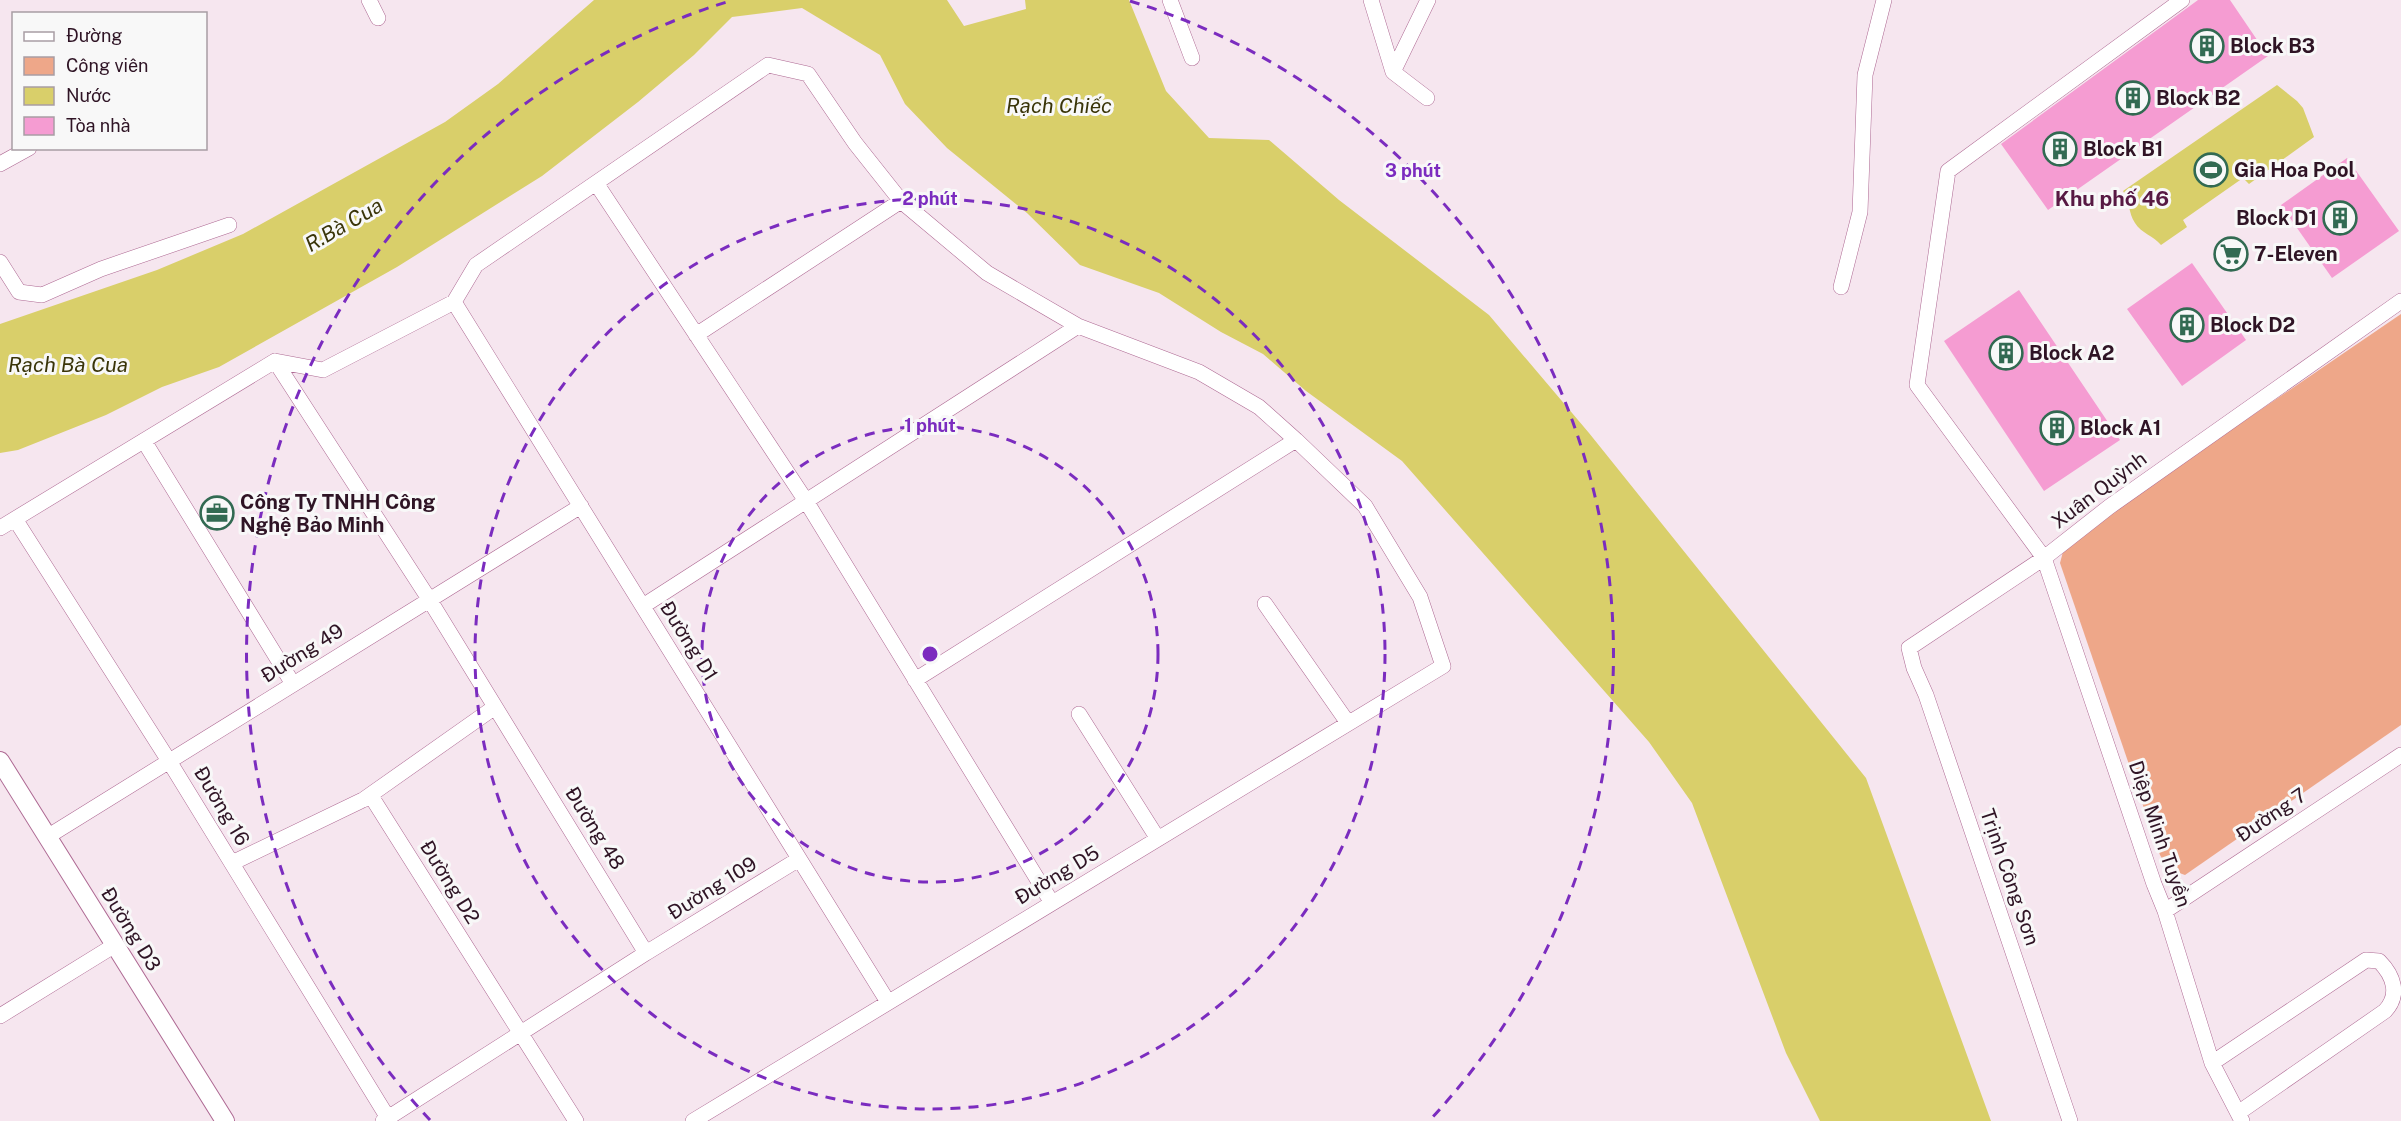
<svg xmlns="http://www.w3.org/2000/svg" width="2401" height="1121" viewBox="0 0 2401 1121" font-family="'Public Sans',sans-serif">
	<style>
		.green { fill: #eea789 }
		.water { fill: #d9cf6a }
		.building { fill: #f59cd2 }
		.lines { fill: none; stroke-linecap: round; stroke-linejoin: round }
		.minor-casing { stroke: #ae6993; stroke-width: 16 }
		.tertiary-casing { stroke: #ae6993; stroke-width: 20 }
		.minor { stroke: #fff; stroke-width: 15 }
		.tertiary { stroke: #fff; stroke-width: 18 }
		.ring { fill: none; stroke: #7b2cbf; stroke-width: 3; stroke-dasharray: 10 8 }
		.labels { text-anchor: middle; stroke-width: 6; stroke-linejoin: round; paint-order: stroke }
		.poi-label { font-size: 20px; font-weight: bold; fill: #2f1425; stroke: #f8f8f8; text-anchor: start }
		.street-label { font-size: 20px; fill: #2f1425; stroke: #f8f8f8 }
		.water-label { font-size: 21px; font-style: italic; fill: #3a3509; stroke: #f8f8f8 }
		.neighbourhood-label { font-size: 21px; font-weight: bold; fill: #571943; stroke: #f8f8f8 }
		.centre { fill: #7b2cbf; stroke: #f8f8f8; stroke-width: 3 }
		.ring-label { font-size: 18px; text-anchor: middle; font-weight: bold; fill: #7b2cbf; stroke: #f8f8f8; stroke-width: 6; stroke-linejoin: round; paint-order: stroke }
	</style>
	<rect width="100%" height="100%" fill="#f6e6ef"/>
	<path class="green" d="M 2401,314 L 2401,725 L 2185,875 L 2168,869 L 2160,855 L 2060,563 L 2064,548 L 2077,535 Z"/>
	<path class="water" d="M 594,0 L 947,0 L 964,26 L 1026,9 L 1025,0 L 1129,0 L 1166,91 L 1209,138 L 1269,140 L 1339,200 L 1489,315 L 1589,433 L 1866,778 L 1991,1121 L 1820,1121 L 1786,1053 L 1692,803 L 1649,742 L 1402,461 L 1306,391 L 1263,354 L 1221,332 L 1159,293 L 1080,265 L 1027,213 L 947,148 L 905,104 L 880,55 L 802,8 L 732,17 L 694,55 L 638,102 L 542,176 L 397,267 L 219,367 L 162,387 L 106,415 L 18,450 L 0,453 L 0,324 L 157,270 L 243,234 L 445,122 L 498,84 Z
		M 2277,85 L 2297,101 L 2303,108 L 2314,137 L 2249,184 L 2243,178 L 2183,220 L 2187,227 L 2161,245 C 2154,236 2141,233 2135,223 C 2128,213 2130,200 2123,191 Z"/>
	<path class="building" d="M 2198,0 L 2230,0 L 2268,56 L 2048,210 L 2001,144 Z
		M 2347,158 L 2399,231 L 2332,278 L 2281,205 Z
		M 2192,263 L 2246,340 L 2182,386 L 2127,309 Z
		M 2019,290 L 2120,440 L 2044,491 L 1944,341 Z"/>
	<g class="lines">
		<defs>
			<path id="minor" d="M 369,0 L 378,18
				M 1170,0 L 1192,58
				M 1371,0 L 1393,72 L 1427,98
				M 2182,0 L 1948,171 L 1917,385 L 2044,558 L 2154,884 L 2165,911 L 2212,1063 L 2242,1121
				M 1393,72 L 1428,0
				M 0,164 L 29,148
				M 596,183 L 806,501 L 1052,903
				M 0,262 L 19,292 L 42,295 L 101,269 L 229,225
				M 1841,287 L 1860,212 L 1865,75 L 1884,0
				M 454,302 L 888,1002
				M 696,335 L 901,201
				M 275,361 L 429,599 L 646,953 L 383,1121
				M 144,441 L 293,684
				M 15,519 L 169,761 L 388,1118
				M 0,528 L 275,361 L 323,370 L 454,302 L 476,265 L 768,65 L 808,74 L 855,143 L 901,201 L 987,273 L 1078,326 L 1199,372 L 1259,407 L 1296,440 L 1365,506 L 1420,597 L 1443,666 L 693,1121
				M 1265,604 L 1348,723
				M 643,606 L 1078,326
				M 915,680 L 1296,440
				M 1079,714 L 1158,839
				M 363,800 L 495,707
				M 47,837 L 581,506
				M 232,863 L 371,796 L 576,1121
				M 2165,911 L 2401,755
				M 646,953 L 799,859
				M 0,1016 L 115,945
				M 2212,1063 L 2366,960 L 2379,961 C 2394,976 2400,995 2385,1011 L 2238,1113
				M 2070,1121 L 1926,695 L 1914,668 L 1909,648 L 2044,558 L 2109,507 L 2401,301"/>
			<path id="tertiary" d="M 0,761 L 225,1121"/>
		</defs>
		<use href="#minor" class="minor-casing"/>
		<use href="#tertiary" class="tertiary-casing"/>
		<use href="#minor" class="minor"/>
		<use href="#tertiary" class="tertiary"/>
	</g>
	<g class="ring">
		<circle cx="930" cy="654" r="228"/>
		<circle cx="930" cy="654" r="455"/>
		<path d="M430 1120A683 683 0 0 1 730 1M1130 1A683 683 0 0 1 1430 1120"/>
	</g>
	<defs>
		<symbol id="building-ring" viewBox="-11 -11 22 22"><circle r="9.5" fill="#f8f8f8" stroke="#326a52" stroke-width="1.5"/><path d="M-4-6H4V6H1V3H-1V6H-4ZM-2.5-4.3h1.7v1.8h-1.7ZM.8-4.3h1.7v1.8H.8ZM-2.5-1h1.7V.8h-1.7ZM.8-1h1.7V.8H.8Z" fill="#326a52"/></symbol>
		<symbol id="stadium-ring" viewBox="-11 -11 22 22"><circle r="9.5" fill="#f8f8f8" stroke="#326a52" stroke-width="1.5"/><path d="M0-5a6.5 5 0 1 0 0 10a6.5 5 0 1 0 0-10ZM-3.5-1.8h7v3.6h-7Z" fill="#326a52"/></symbol>
		<symbol id="supermarket-ring" viewBox="-11 -11 22 22"><circle r="9.5" fill="#f8f8f8" stroke="#326a52" stroke-width="1.5"/><path d="M-6-5.5h2.5l.6 2H6L4.5 2H-2.5L-4.4-4H-6ZM-1.5 3.2a1.3 1.3 0 1 0 .1 0ZM3 3.2a1.3 1.3 0 1 0 .1 0Z" fill="#326a52"/></symbol>
		<symbol id="office-ring" viewBox="-11 -11 22 22"><circle r="9.5" fill="#f8f8f8" stroke="#326a52" stroke-width="1.5"/><path d="M-6-3h4V-5.5h4V-3h4V5H-6ZM-1-4.5V-3h2v-1.5ZM-6 0V1H6V0Z" fill="#326a52"/></symbol>
	</defs>
	<g fill-rule="evenodd">
		<use href="#building-ring" x="2188" y="27" width="38" height="38"/>
		<use href="#building-ring" x="2114" y="79" width="38" height="38"/>
		<use href="#building-ring" x="2041" y="130" width="38" height="38"/>
		<use href="#stadium-ring" x="2192" y="151" width="38" height="38"/>
		<use href="#building-ring" x="2321" y="199" width="38" height="38"/>
		<use href="#supermarket-ring" x="2212" y="235" width="38" height="38"/>
		<use href="#building-ring" x="2168" y="306" width="38" height="38"/>
		<use href="#building-ring" x="1987" y="334" width="38" height="38"/>
		<use href="#building-ring" x="2038" y="409" width="38" height="38"/>
		<use href="#office-ring" x="198" y="494" width="38" height="38"/>
	</g>
	<g class="labels">
		<g class="poi-label">
			<text x="2230" y="53">Block B3</text>
			<text x="2156" y="105">Block B2</text>
			<text x="2083" y="156">Block B1</text>
			<text x="2234" y="177">Gia Hoa Pool</text>
			<text x="2317" y="225" text-anchor="end">Block D1</text>
			<text x="2254" y="261">7-Eleven</text>
			<text x="2210" y="332">Block D2</text>
			<text x="2029" y="360">Block A2</text>
			<text x="2080" y="435">Block A1</text>
			<text x="240" y="509">Công Ty TNHH Công<tspan x="240" dy="23">Nghệ Bảo Minh</tspan></text>
		</g>
		<g class="street-label">
			<text transform="translate(2099 490) rotate(-37)" y="7">Xuân Quỳnh</text>
			<text transform="translate(689 641) rotate(58)" y="7">Đường D1</text>
			<text transform="translate(302 653) rotate(-32)" y="7">Đường 49</text>
			<text transform="translate(222 806) rotate(59)" y="7">Đường 16</text>
			<text transform="translate(2271 815) rotate(-34)" y="7">Đường 7</text>
			<text transform="translate(595 828) rotate(58)" y="7">Đường 48</text>
			<text transform="translate(2160 834) rotate(71)" y="7">Diệp Minh Tuyền</text>
			<text transform="translate(1057 875) rotate(-31)" y="7">Đường D5</text>
			<text transform="translate(2010 877) rotate(71)" y="7">Trịnh Công Sơn</text>
			<text transform="translate(450 882) rotate(58)" y="7">Đường D2</text>
			<text transform="translate(712 888) rotate(-32)" y="7">Đường 109</text>
			<text transform="translate(131 929) rotate(58)" y="7">Đường D3</text>
		</g>
		<g class="water-label">
			<text x="1059" y="113">Rạch Chiếc</text>
			<text transform="translate(344 225) rotate(-30)" y="7">R.Bà Cua</text>
			<text x="68" y="372">Rạch Bà Cua</text>
		</g>
		<g class="neighbourhood-label">
			<text x="2112" y="206">Khu phố 46</text>
		</g>
	</g>
	<circle cx="930" cy="654" r="9" class="centre"/>
	<g class="ring-label">
		<text x="1413" y="177">3 phút</text>
		<text x="930" y="205">2 phút</text>
		<text x="930" y="432">1 phút</text>
	</g>
	<rect x="12" y="12" width="195" height="138" fill="#f8f8f8" stroke="#a89da4" stroke-width="1.5"/>
	<rect x="24" y="32" width="30" height="9" fill="#ffffff" stroke="#a89da4" stroke-width="1.5"/>
	<text x="66" y="42" font-size="18" fill="#2f1425">Đường</text>
	<rect x="24" y="57" width="30" height="18" fill="#eea789" stroke="#a89da4" stroke-width="1.5"/>
	<text x="66" y="72" font-size="18" fill="#2f1425">Công viên</text>
	<rect x="24" y="87" width="30" height="18" fill="#d9cf6a" stroke="#a89da4" stroke-width="1.5"/>
	<text x="66" y="102" font-size="18" fill="#2f1425">Nước</text>
	<rect x="24" y="117" width="30" height="18" fill="#f59cd2" stroke="#a89da4" stroke-width="1.5"/>
	<text x="66" y="132" font-size="18" fill="#2f1425">Tòa nhà</text>
</svg>
